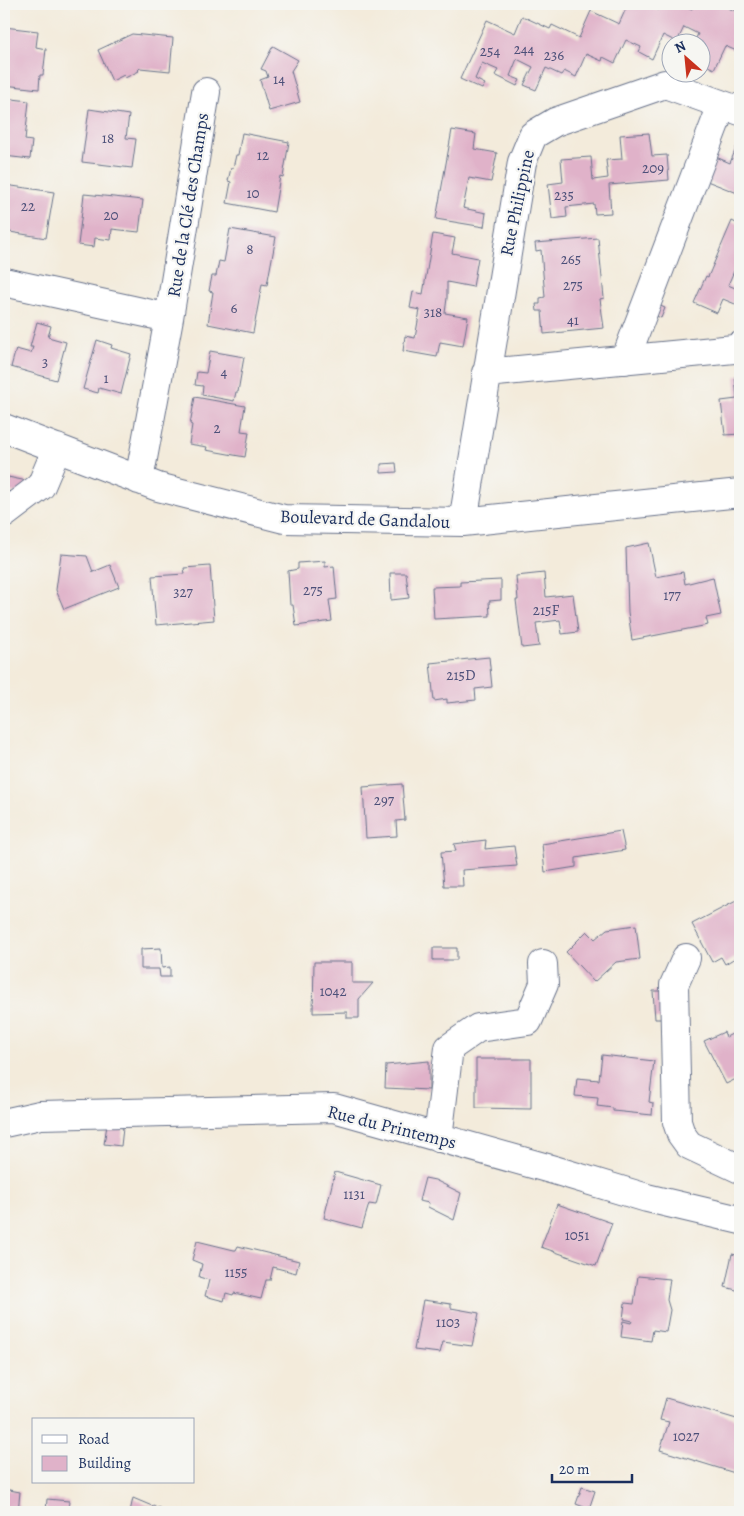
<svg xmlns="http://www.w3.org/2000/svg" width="744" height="1516" viewBox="0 0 744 1516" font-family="Alegreya,serif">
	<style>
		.building { fill: #e0b2c9 }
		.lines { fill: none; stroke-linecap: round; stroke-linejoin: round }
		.minor-casing { stroke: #67718a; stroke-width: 30 }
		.minor { stroke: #fff; stroke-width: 28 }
		.labels { text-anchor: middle; stroke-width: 4.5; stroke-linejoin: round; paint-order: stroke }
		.number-label { font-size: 15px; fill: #4c5079 }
		.street-label { font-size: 18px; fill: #1b2f5e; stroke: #f6f6f2 }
	</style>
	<rect width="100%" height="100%" fill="#f6f6f2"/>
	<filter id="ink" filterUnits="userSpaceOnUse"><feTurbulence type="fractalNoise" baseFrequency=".02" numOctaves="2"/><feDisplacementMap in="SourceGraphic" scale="10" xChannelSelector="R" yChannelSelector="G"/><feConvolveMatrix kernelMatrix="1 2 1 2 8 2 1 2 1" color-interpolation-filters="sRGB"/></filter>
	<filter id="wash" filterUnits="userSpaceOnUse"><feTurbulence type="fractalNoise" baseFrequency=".0096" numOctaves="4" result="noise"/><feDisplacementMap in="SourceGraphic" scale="20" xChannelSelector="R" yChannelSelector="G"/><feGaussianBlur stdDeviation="1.12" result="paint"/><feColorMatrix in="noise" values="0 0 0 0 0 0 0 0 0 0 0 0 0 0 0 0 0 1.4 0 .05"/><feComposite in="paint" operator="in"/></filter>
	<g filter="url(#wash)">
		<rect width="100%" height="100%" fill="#f3ebdb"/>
		<g id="blocks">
			<path class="building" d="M 628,4 L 645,4 L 658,10 L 661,4 L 680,4 L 692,9 L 694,4 L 719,4 L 740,13 L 740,49 L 739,52 L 725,46 L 714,69 L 702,63 L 702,42 L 694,42 L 698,34 L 684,27 L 677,42 L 663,35 L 652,59 L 639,52 L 641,47 L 626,40 L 615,63 L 603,57 L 602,61 L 586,54 L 576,77 L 564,71 L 561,75 L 546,68 L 536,90 L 524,85 L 533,67 L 517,59 L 510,76 L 520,80 L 517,86 L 495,75 L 498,70 L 482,63 L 475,79 L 485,84 L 482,89 L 460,79 L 487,20 L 515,33 L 522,16 L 550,29 L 552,25 L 579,38 L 591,11 L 619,24 Z
				M 4,27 L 38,31 L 36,47 L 46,49 L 43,75 L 40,75 L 39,89 L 4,85 L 5,53 L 4,52 Z
				M 132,34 L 173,38 L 170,71 L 140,68 L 138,70 L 139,71 L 125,78 L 124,75 L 112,81 L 98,50 Z
				M 273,46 L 298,60 L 291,71 L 300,102 L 269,111 L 260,80 L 268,77 L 266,71 L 261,69 Z
				M 4,98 L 29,101 L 25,140 L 32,141 L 30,159 L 4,156 Z
				M 89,109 L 129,115 L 126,138 L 136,139 L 132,168 L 82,162 Z
				M 452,130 L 476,134 L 474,149 L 497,153 L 491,182 L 469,178 L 463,208 L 486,213 L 484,227 L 436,219 Z
				M 242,133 L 289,142 L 283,177 L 280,176 L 274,212 L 227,203 L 231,182 L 228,181 L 231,168 L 233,168 L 236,155 L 238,155 Z
				M 649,133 L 652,156 L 667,155 L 669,180 L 609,185 L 611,213 L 595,214 L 594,204 L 566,207 L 567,217 L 552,219 L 548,184 L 563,182 L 561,159 L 591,157 L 593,180 L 608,178 L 606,160 L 622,159 L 620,135 Z
				M 739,141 L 740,142 L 740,194 L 707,181 L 716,157 L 730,163 Z
				M 5,185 L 54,192 L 46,238 L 4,231 Z
				M 84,194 L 143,200 L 139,232 L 112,229 L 111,240 L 95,238 L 94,247 L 78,245 Z
				M 732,221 L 740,225 L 740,273 L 734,271 L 728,285 L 740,290 L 740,306 L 723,299 L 717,313 L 694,303 L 706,276 L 708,277 Z
				M 230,229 L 276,237 L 267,285 L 262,284 L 253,333 L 208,324 L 213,292 L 209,291 L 212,276 L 216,276 L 219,261 L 224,262 Z
				M 433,234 L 455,238 L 452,253 L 478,258 L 473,287 L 447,282 L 447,298 L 445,313 L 468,317 L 463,346 L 440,342 L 437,357 L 403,351 L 405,336 L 415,338 L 420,310 L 410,308 L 413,292 L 423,294 Z
				M 598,238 L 604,298 L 600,299 L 604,328 L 544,334 L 542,311 L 537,311 L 536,304 L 540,304 L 540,298 L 545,297 L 541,250 L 536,251 L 535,243 Z
				M 658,305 L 665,308 L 661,318 L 654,315 Z
				M 37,322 L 51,326 L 48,337 L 66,342 L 56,380 L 11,367 L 16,349 L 31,353 L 33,347 L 30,347 Z
				M 97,340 L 112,345 L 111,348 L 131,354 L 121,394 L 99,388 L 98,393 L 83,389 Z
				M 210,351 L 244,357 L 238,392 L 236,392 L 234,401 L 202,395 L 203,386 L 195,385 L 197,372 L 206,373 Z
				M 735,376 L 740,376 L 740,434 L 725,435 L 721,401 L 737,399 Z
				M 195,397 L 245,406 L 241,431 L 249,432 L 245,457 L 206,450 L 207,447 L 189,444 L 192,425 L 190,424 Z
				M 396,463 L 397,472 L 381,473 L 381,464 Z
				M 8,477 L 27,481 L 24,494 L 6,491 Z
				M 649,543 L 656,577 L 683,572 L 685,584 L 713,577 L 721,615 L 706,618 L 708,625 L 632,640 L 628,612 L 626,548 Z
				M 61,554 L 87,556 L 93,572 L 110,565 L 119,587 L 64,609 L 56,590 Z
				M 325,561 L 325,567 L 334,566 L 337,599 L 329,600 L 332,621 L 296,626 L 293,605 L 290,605 L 288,571 L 298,569 L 298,563 Z
				M 210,566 L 214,620 L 156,625 L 152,576 L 185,574 L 184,568 Z
				M 390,573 L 406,573 L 409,598 L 391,600 Z
				M 544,573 L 546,597 L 573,594 L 578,632 L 562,634 L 560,620 L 536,623 L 539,646 L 522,648 L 516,600 L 518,600 L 516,576 Z
				M 501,580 L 501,600 L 489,601 L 490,616 L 434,619 L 432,587 L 460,586 L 460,582 Z
				M 489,657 L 492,687 L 475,689 L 476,700 L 447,703 L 447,699 L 434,701 L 430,663 Z
				M 402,784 L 405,820 L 396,821 L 397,836 L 366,838 L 363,787 Z
				M 621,831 L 625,850 L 576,858 L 576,867 L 545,872 L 542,844 Z
				M 486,840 L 485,849 L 514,846 L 517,866 L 462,870 L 463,886 L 444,886 L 441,852 L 456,851 L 454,844 Z
				M 740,899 L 740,955 L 725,964 L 721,957 L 712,962 L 692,924 Z
				M 636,925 L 640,959 L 616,962 L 594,982 L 566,952 L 587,931 L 595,939 L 607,929 Z
				M 161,948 L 162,968 L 170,967 L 170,977 L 160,977 L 159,969 L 141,969 L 141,949 Z
				M 433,948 L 457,948 L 457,960 L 433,960 Z
				M 314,962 L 352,962 L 352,983 L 373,983 L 359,999 L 359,1018 L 347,1018 L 347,1012 L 313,1013 Z
				M 653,991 L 662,991 L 664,1019 L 655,1019 Z
				M 740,1030 L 740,1077 L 726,1084 L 704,1041 L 724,1032 L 726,1037 Z
				M 602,1055 L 654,1061 L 649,1102 L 653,1103 L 652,1115 L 613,1111 L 613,1108 L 597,1106 L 598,1098 L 575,1096 L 577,1078 L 599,1080 Z
				M 476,1059 L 531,1059 L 531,1109 L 476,1108 Z
				M 429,1061 L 429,1090 L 385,1088 L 386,1065 Z
				M 107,1125 L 123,1128 L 121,1146 L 104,1144 Z
				M 335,1172 L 381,1185 L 376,1205 L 369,1204 L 362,1228 L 324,1218 Z
				M 425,1178 L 435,1180 L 461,1193 L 454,1220 L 428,1207 L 429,1203 L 419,1201 Z
				M 557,1204 L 612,1223 L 596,1266 L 541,1247 Z
				M 197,1241 L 234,1250 L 236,1250 L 238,1246 L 299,1261 L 296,1273 L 273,1267 L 270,1280 L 266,1280 L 261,1299 L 234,1293 L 233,1295 L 226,1293 L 224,1301 L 205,1296 L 209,1280 L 199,1277 L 202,1264 L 192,1260 Z
				M 732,1254 L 740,1256 L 740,1291 L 725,1287 Z
				M 638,1276 L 670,1279 L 667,1300 L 670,1310 L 666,1332 L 653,1330 L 651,1341 L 621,1337 L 623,1321 L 631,1323 L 632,1321 L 623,1319 L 625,1303 L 634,1304 Z
				M 423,1300 L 451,1304 L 451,1308 L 479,1313 L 472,1346 L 443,1342 L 440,1353 L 414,1350 Z
				M 666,1398 L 740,1420 L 740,1467 L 738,1474 L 660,1450 L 669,1422 L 660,1420 Z
				M 582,1487 L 595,1491 L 589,1509 L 576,1504 Z
				M 4,1489 L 20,1492 L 18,1512 L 4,1512 Z
				M 133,1498 L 152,1506 L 153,1505 L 168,1512 L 130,1512 Z
				M 47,1499 L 69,1501 L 68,1512 L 46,1512 Z"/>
		</g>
	</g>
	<g filter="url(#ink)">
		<use href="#blocks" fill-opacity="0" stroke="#67718a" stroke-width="1"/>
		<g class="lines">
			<defs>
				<path id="minor" d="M 4,282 L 169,318
					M 625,360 L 722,105
					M 486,373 L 734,349 L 740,346
					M 4,428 L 158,487 L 284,519 L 463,522 L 740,493
					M 139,480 L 169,318 L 206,92
					M 4,514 L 41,486 L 57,448
					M 463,522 L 522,162 L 533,135 L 555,122 L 665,84 L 740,111
					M 686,958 L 674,985 L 677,1122 L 681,1134 L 689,1145 L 740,1169
					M 4,1123 L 40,1115 L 334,1108 L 554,1170 L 647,1198 L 740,1220
					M 438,1138 L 449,1048 L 478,1028 L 528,1021 L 544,984 L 543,964"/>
			</defs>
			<use href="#minor" class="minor-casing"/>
			<use href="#minor" class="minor"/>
		</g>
	</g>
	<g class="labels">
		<g class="number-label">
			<text x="524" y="54">244</text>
			<text x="490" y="56">254</text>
			<text x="554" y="60">236</text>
			<text x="279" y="84">14</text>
			<text x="108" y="143">18</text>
			<text x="263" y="160">12</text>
			<text x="653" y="173">209</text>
			<text x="253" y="198">10</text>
			<text x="564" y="200">235</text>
			<text x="28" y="211">22</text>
			<text x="111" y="220">20</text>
			<text x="250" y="254">8</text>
			<text x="571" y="264">265</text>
			<text x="573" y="290">275</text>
			<text x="234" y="313">6</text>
			<text x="433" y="317">318</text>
			<text x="573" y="325">41</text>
			<text x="45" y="367">3</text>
			<text x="224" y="377">4</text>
			<text x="106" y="383">1</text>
			<text x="217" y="433">2</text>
			<text x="313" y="595">275</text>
			<text x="183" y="597">327</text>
			<text x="672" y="600">177</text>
			<text x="546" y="615">215F</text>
			<text x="461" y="680">215D</text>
			<text x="384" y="805">297</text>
			<text x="333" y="996">1042</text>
			<text x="354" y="1199">1131</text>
			<text x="577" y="1240">1051</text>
			<text x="236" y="1277">1155</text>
			<text x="448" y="1327">1103</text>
			<text x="686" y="1441">1027</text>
		</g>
		<g class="street-label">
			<text transform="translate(517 203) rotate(-78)" y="6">Rue Philippine</text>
			<text transform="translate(188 205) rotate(-81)" y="6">Rue de la Clé des Champs</text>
			<text transform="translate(365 519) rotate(2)" y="6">Boulevard de Gandalou</text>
			<text transform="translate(392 1127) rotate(14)" y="6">Rue du Printemps</text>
		</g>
	</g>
	<rect width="744" height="1516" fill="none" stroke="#f6f6f2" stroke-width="20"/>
	<rect x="32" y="1418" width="162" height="65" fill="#f6f6f2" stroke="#9ea6b7"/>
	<rect x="42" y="1435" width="25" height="8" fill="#ffffff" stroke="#9ea6b7"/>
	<text x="78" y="1444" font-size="15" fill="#1b2f5e">Road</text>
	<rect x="42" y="1456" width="25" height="15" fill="#e0b2c9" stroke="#9ea6b7"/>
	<text x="78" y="1468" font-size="15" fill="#1b2f5e">Building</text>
	<g transform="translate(686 58) rotate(333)"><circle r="24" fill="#f6f6f2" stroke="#9ea6b7"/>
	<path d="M0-4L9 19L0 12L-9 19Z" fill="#c8321e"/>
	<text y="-8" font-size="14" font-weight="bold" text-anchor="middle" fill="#1b2f5e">N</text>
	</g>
	<path d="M552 1474v8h80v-8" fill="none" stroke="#1b2f5e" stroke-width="2.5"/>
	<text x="559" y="1474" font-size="15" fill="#1b2f5e" stroke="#f6f6f2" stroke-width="4" paint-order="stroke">20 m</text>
</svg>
